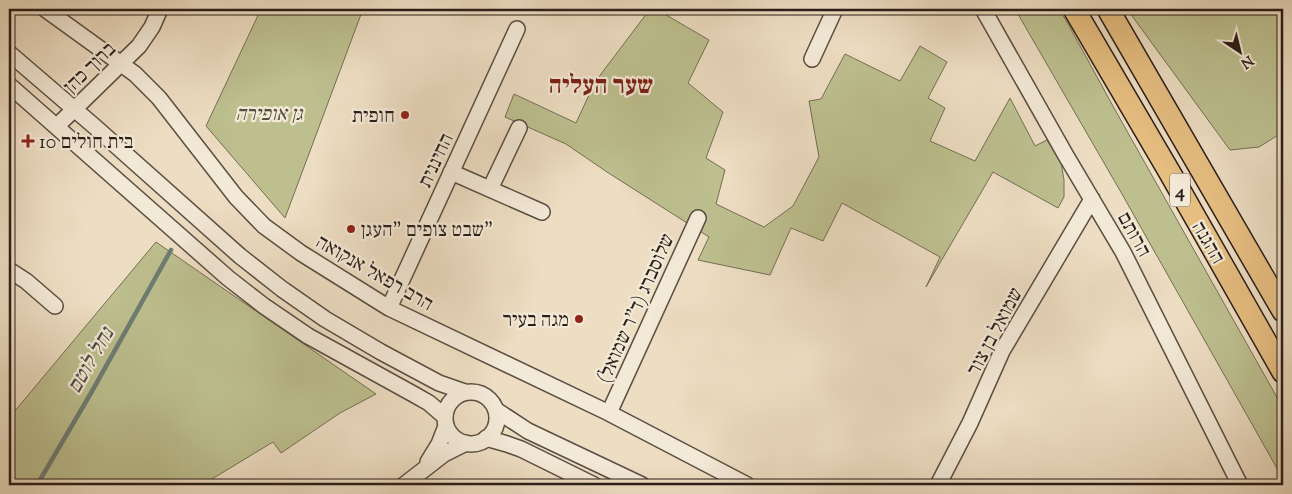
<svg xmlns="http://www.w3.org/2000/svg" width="1292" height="494" viewBox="0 0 1292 494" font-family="'Sorts Mill Goudy','Frank Ruhl Libre',serif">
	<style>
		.green { fill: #bdbf8f; stroke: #746e54 }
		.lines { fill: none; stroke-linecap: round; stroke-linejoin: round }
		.stream { stroke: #6d7d73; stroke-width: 4.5 }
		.minor-casing { stroke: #5b4e42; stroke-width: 18 }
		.highway-casing { stroke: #2a1e18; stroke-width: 24 }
		.minor { stroke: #f3e9d7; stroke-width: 15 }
		.highway { stroke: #e6be81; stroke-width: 21 }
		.poi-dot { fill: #8f2418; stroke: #f3e9d7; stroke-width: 2 }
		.labels { text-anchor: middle; stroke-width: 4.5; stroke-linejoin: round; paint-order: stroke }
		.shield { fill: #f3e9d7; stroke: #665b51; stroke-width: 1 }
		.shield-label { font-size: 19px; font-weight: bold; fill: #2a1e18 }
		.street-label { font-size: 20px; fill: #2a1e18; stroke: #f3e9d7 }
		.park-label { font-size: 20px; font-style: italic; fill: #564e3c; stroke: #f3e9d7 }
		.poi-label { font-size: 20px; fill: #2a1e18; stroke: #f3e9d7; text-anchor: end }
		.water-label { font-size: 21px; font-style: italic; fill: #4b4d46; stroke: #f3e9d7 }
		.district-label { font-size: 25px; font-weight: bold; fill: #7a1f14; stroke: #f3e9d7 }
	</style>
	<rect width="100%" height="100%" fill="#edddc2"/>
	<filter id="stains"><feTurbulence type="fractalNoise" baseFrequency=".004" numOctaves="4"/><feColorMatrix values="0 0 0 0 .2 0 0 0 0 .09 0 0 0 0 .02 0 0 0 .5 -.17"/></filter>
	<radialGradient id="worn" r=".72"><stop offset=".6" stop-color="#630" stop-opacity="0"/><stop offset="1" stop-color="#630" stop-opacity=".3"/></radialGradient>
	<path class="green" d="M 261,9 L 363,9 L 285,218 L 206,126 Z
		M 650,9 L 656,9 L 709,40 L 688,83 L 723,112 L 706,158 L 725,170 L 716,204 L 764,227 L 793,206 L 819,157 L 809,101 L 821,99 L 845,54 L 900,81 L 920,46 L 947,62 L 928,98 L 945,108 L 930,141 L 975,161 L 1010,98 L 1035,146 L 1047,140 L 1061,162 L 1064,180 L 1064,197 L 1058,208 L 993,172 L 926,287 L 940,257 L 842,203 L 823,241 L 791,228 L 770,275 L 698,260 L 709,237 L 607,172 L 566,144 L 505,117 L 514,94 L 576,123 L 595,82 Z
		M 1015,9 L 1059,9 L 1067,22 L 1114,108 L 1283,408 L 1283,479 L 1122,194 Z
		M 1127,9 L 1283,9 L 1283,132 L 1259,147 L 1230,150 Z
		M 156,242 L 376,394 L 340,413 L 281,453 L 273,442 L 202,485 L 9,485 L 9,418 Z"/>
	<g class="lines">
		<path class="stream" d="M 37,485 L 91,393 L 171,250"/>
		<defs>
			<path id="minor" d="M 45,9 L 135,74 L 159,98 L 236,197 L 264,226 L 301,253 L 389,308 L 609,413 L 747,485
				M 983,9 L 1065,154 L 1123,252 L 1240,485
				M 9,53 L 94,126 L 240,256 L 282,289 L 325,319 L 381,352 L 439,383 L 465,392
				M 812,59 L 835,9
				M 9,85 L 228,278 L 264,306 L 308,336 L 415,395 L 429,403 L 444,416
				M 57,126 L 139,46 L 152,27 L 160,9
				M 451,172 L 542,212
				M 490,189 L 519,128
				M 9,270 L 26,281 L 55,306
				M 389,308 L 517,29
				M445 418a26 26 0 1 1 52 0a26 26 0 1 1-52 0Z
				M 496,410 L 528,431 L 642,485
				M 609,413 L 698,218
				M 486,438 L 507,444 L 521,449 L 594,485
				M 428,462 L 439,444 L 446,426
				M 404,485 L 444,454 L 466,443
				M 938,485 L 970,423 L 1002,351 L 1092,199"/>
			<path id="highway" d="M 1074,9 L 1170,173 L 1283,372
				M 1108,9 L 1283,311"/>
		</defs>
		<use href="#minor" class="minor-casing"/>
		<use href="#highway" class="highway-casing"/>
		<use href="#minor" class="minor"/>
		<use href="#highway" class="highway"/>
	</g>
	<g class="poi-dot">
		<circle cx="405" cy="115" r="5"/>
		<path d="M25.5 133.5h5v5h5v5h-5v5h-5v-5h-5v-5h5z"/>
		<circle cx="351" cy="229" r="5"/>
		<circle cx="579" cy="319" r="5"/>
	</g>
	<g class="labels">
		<rect class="shield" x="1170" y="173.5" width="20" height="33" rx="4"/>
		<g class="shield-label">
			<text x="1180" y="197">4</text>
		</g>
		<g class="street-label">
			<text transform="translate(89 67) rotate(-44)" y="7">ברוך כהן</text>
			<text transform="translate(435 160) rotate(-65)" y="7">החיננית</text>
			<text transform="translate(1135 234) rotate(61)" y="7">הרותם</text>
			<text transform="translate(1209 242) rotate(60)" y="7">ההגנה</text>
			<text transform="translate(375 272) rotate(30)" y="7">הרב רפאל אנקואה</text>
			<text transform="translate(635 308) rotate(-66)" y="7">שלוסברג (ד"ר שמואל)</text>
			<text transform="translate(994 331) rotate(-62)" y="7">שמואל בן צור</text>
		</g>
		<g class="park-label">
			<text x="269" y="120">גן אופירה</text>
		</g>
		<g class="poi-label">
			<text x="395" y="122">חופית</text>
			<text x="39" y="148" text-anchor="start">בית חולים 10</text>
			<text x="361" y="236" text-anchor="start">שבט צופים "העגן"</text>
			<text x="569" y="326">מגה בעיר</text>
		</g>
		<g class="water-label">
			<text transform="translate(90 360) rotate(-60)" y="7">נחל לוטם</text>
		</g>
		<g class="district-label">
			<text x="601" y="93">שער העליה</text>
		</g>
	</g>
	<rect width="1292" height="494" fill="none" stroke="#edddc2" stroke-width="30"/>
	<rect x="10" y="10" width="1272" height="474" fill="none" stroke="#2a1e18" stroke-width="2.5"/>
	<rect x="15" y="15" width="1262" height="464" fill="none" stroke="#2a1e18"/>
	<g transform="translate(1240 52) rotate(145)" stroke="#f3e9d7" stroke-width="4" paint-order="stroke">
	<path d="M0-4L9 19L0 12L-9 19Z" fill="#2a1e18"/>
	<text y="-8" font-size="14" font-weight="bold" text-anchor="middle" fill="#2a1e18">N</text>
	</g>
	<rect width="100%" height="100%" filter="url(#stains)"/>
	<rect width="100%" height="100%" fill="url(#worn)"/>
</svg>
